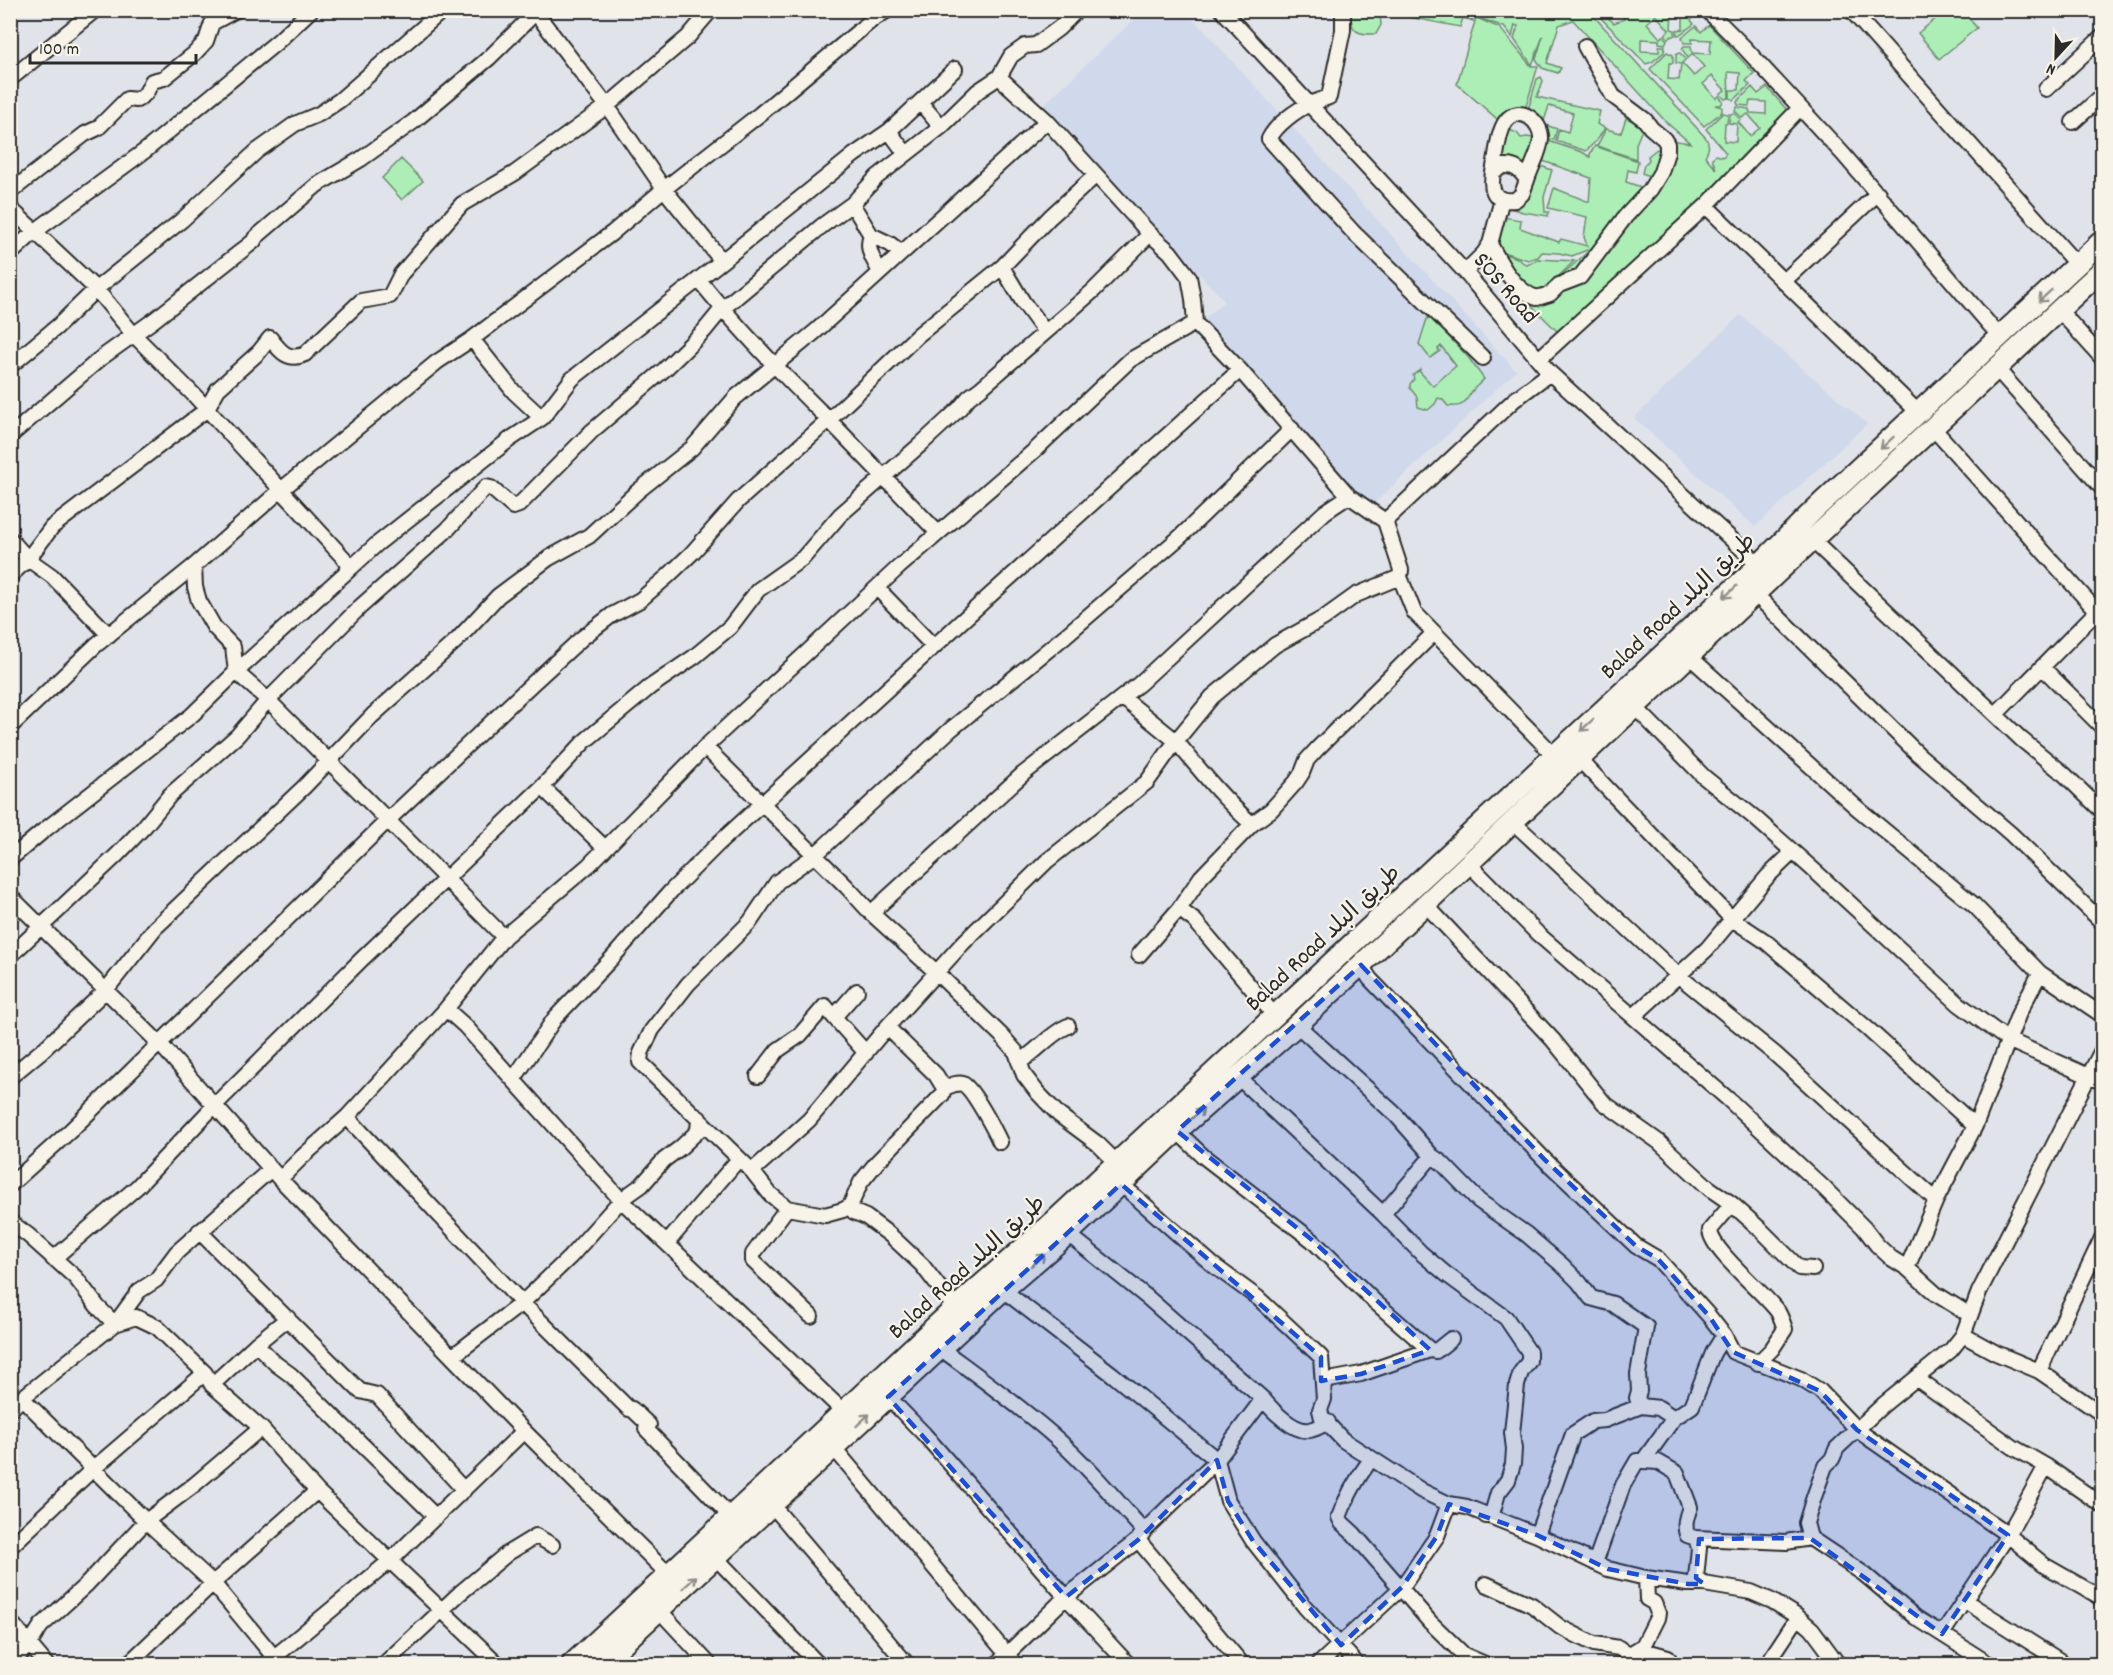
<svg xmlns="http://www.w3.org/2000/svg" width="2113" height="1675" viewBox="0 0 2113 1675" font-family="Dekko,'Playpen Sans Arabic',sans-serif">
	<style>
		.built { fill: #d0d8eb }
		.green { fill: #adeeb7; stroke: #6c8c71; stroke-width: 1.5 }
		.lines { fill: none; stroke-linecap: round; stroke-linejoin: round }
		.minor-casing { stroke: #2b2b2b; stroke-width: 18 }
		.highway-casing { stroke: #2b2b2b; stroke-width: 24 }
		.minor { stroke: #f7f3e8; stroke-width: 14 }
		.highway { stroke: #f7f3e8; stroke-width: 20 }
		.oneway { stroke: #918f8a }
		.marked { fill: #1d4ed8; fill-opacity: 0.2; stroke: #1d4ed8; stroke-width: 4.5; stroke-dasharray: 12 8; stroke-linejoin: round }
		.labels { text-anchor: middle; stroke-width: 4.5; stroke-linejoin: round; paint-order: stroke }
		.street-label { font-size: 24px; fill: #2b2b2b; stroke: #f7f3e8 }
	</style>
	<rect width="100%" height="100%" fill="#e0e3ea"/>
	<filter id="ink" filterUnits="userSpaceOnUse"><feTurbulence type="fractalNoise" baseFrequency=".0167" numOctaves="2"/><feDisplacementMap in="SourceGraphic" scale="12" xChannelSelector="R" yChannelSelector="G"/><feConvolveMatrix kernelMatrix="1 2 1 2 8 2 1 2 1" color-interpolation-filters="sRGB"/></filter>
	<g filter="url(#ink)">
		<path class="built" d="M 1143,11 L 1186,11 L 1516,371 L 1369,508 L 1198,325 L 1223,302 L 1223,299 L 1040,108 Z
			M 1740,315 L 1867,424 L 1755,527 L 1634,418 Z"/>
		<path class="green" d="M 1637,10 L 1696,10 L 1699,13 L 1691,20 L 1694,24 L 1679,35 L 1677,35 L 1677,30 L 1683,29 L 1683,13 L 1672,12 L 1671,29 L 1675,30 L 1675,35 L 1668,38 L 1665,35 L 1669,30 L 1656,15 L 1647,23 L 1660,38 L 1663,36 L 1667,40 L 1665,44 L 1659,43 L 1659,40 L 1641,39 L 1641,51 L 1659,52 L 1659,46 L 1665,46 L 1664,52 L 1652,62 L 1646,64 L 1598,15 L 1597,11 L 1608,11 L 1606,16 L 1614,23 L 1624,19 L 1624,11 L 1635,12 Z
			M 1947,10 L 1963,11 L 1977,28 L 1939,59 L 1918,33 Z
			M 1351,11 L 1380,11 L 1381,25 L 1376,34 C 1356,35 1350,31 1351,11 Z
			M 1409,11 L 1451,11 L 1471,18 L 1473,21 L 1463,18 L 1460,27 L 1408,17 Z
			M 1455,11 L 1480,11 L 1477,18 L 1500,28 L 1531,66 L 1538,66 L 1524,113 L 1503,124 L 1457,84 L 1476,18 Z
			M 1482,11 L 1589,11 L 1706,138 C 1710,145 1709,149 1705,156 L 1716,169 L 1712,158 L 1716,155 L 1723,157 L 1726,153 L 1706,129 L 1723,113 L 1728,114 L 1727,123 L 1725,123 L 1724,141 L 1736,142 L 1737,124 L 1729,123 L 1730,114 L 1734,113 L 1741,120 L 1738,122 L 1750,136 L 1760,128 L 1748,114 L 1742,118 L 1735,111 L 1737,107 L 1749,109 L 1750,113 L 1766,114 L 1766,102 L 1750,101 L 1749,106 L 1738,105 L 1737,102 L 1752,87 L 1758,94 L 1767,87 L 1793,117 L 1729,185 L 1558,332 L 1486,260 L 1488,255 L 1523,295 L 1540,304 L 1539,291 C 1520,287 1511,268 1500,253 L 1515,257 L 1527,265 L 1538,259 L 1574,261 L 1546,289 L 1592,248 L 1572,256 L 1559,253 L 1542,252 L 1538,257 L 1528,260 L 1490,248 L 1503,217 L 1521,220 L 1520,228 L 1559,242 L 1561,239 L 1587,246 L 1584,237 L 1587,217 L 1548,208 L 1554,188 L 1589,202 L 1591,178 L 1537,159 L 1542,139 L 1582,152 L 1590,157 L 1590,154 L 1595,146 L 1638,161 L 1636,172 L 1628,170 L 1626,182 L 1644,188 L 1649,176 L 1642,173 L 1644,165 L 1649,160 L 1648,156 L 1657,149 L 1667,152 L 1670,140 L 1690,143 L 1667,123 L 1573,20 L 1559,25 L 1547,63 L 1561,68 L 1558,73 L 1542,68 L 1536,59 L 1543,36 L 1532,65 L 1514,39 L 1518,26 L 1515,25 L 1512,37 L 1504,27 L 1479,18 Z
			M 1709,25 L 1754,73 L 1746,81 L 1750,85 L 1734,100 L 1730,98 L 1730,90 L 1739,90 L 1740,73 L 1728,72 L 1729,98 L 1725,99 L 1720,94 L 1725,90 L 1712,76 L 1703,84 L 1716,98 L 1719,96 L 1723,101 L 1721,105 L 1715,105 L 1722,107 L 1722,112 L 1704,126 L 1650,69 L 1667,52 L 1673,55 L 1673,63 L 1669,63 L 1668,79 L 1679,80 L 1681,64 L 1676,63 L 1676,54 L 1680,53 L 1686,59 L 1682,63 L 1694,76 L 1704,67 L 1693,54 L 1688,58 L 1682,49 L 1684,46 L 1691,46 L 1692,53 L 1710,54 L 1711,40 L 1692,39 L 1692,43 L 1684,43 L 1682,37 L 1696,26 L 1701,32 Z
			M 1541,77 L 1543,81 L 1537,97 L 1600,111 L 1597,124 L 1605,128 L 1597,140 L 1586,151 L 1556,141 L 1559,129 L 1568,132 L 1573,113 L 1549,106 L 1543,124 L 1557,129 L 1554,140 L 1542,137 L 1527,113 L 1537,79 Z
			M 1626,118 L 1644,125 L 1636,144 L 1636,159 L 1597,146 L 1606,129 L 1621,133 Z
			M 1505,128 L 1517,133 L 1521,138 L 1527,137 L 1539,139 L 1527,177 L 1501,162 Z
			M 401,159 L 423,181 L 402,200 L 382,178 Z
			M 1535,164 L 1552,170 L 1544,197 L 1545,212 L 1549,212 L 1548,216 L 1523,212 L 1506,207 Z
			M 1430,317 L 1468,357 L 1484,379 C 1481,383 1476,386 1473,390 C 1465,401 1465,408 1448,406 L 1442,399 L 1438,398 L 1435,404 L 1428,410 L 1418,407 L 1417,397 L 1410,388 L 1410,384 L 1414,379 L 1413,375 L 1421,369 L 1419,371 L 1433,386 L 1456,366 L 1441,346 L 1438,349 L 1440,351 L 1430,358 L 1419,344 L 1427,319 Z"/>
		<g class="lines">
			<defs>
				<path id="minor" d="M 1222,10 L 1465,272 L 1550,373 L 1765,570
					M 1343,10 L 1343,30 L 1329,97 C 1322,100 1316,101 1310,104 C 1296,110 1276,125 1269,139 L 1353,232 L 1483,358
					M 1707,10 L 1744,47 L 1843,154 L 2001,338
					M 1851,10 L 2078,266
					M 999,77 L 1047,121 L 1150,234 L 1170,252 L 1189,277 L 1193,299 L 1195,323 L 1240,370 L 1349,496 L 1385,521 L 1401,570 L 1400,577 L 1414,612 L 1554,755
					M 10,79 L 95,10
					M 2046,89 L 2102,37
					M 920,102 L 955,69
					M 2073,122 L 2102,96
					M 906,154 L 889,131 L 920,102 L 941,127
					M 1504,166 C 1515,165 1521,171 1527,180 L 1522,194 L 1515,200 C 1490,203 1490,185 1494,167 L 1498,169 Z
					M 1494,167 C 1497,153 1498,132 1506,121 C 1519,104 1542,121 1541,139 C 1540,152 1531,167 1527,180
					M 10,192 L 85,134 L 98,128 L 127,99 L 137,100 L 146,93 L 152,81 L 164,78 L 194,54 L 206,41 L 212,23 L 236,10
					M 852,204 L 871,235 C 865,249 874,260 880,272
					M 1706,206 L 1919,413
					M 10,208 L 96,289 L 134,335 L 195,396 L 352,567 L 236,672 L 192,715 L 42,832 L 10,859
					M 871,235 L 890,244 L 902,253
					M 1490,244 C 1500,263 1514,291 1537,298 L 1550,294 L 1559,285 L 1580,277 L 1625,217 L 1650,190 L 1661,172 L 1667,152 L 1667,144 L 1664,139 L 1651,128 L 1645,120 L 1613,96 L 1585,46
					M 10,254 L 34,232 L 146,150 L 277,42 L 311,10
					M 722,261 L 854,155 L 889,131
					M 1002,267 L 1023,302 L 1045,332
					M 1465,272 L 1484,253 L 1490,244 L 1502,199
					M 699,280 C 739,330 783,375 829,420 L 918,335 L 1002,267 L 1050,217 L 1096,175
					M 1784,281 L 1878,193
					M 2059,310 L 2102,358
					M 472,339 L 514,392 L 542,418
					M 1539,359 L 1706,206 L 1799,109
					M 10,366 L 58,326 L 96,289 L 182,220 L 257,151 L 295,124 L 319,114 L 340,100 L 443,10
					M 1997,369 L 2102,488
					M 1933,428 L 2102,617
					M 10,436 L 101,358 L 154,320 L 254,241 L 255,238 L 317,185 L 361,159 L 413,122 L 489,58 L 538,10
					M 1385,521 L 1514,400 L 1550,373
					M 10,539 L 28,559 L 52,576 L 109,635
					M 1812,540 L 2021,739 L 2064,774 L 2102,811
					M 194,566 L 195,587 L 199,601 L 214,627 L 233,647 L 236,672 L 268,700 L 504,937
					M 352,567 L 377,544 L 509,440 L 542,418 L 572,379 L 722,261 L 664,189 L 607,106 L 536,13 L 530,10
					M 10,576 L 28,559 L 52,527 L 206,410 L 218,389 L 259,352 L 270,338 C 280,351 288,362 305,354 L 361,301 L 390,296 L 401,274 L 462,204 L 515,173 L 607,106 L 688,37 L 711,10
					M 877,588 L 934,647
					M 1755,594 L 1918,754 L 2011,834 L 2102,922
					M 1689,656 L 1856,807 L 1974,905 L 2040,973 L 2102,1015
					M 2043,668 L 2102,727
					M 1635,707 L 1704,777 L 1755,818 L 1817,873 L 1959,1004 L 2008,1040 L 2102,1082
					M 1996,714 L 2102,606
					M 10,727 L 96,645 L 194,566 L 281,490 L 437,362 L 472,339 L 612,233 L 664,189 L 760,114 L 873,19 L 888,10
					M 705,747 L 589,865 L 504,937 L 446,1009 L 465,1026 L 621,1200 L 844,1412
					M 1579,759 L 1732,919 L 1765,941 L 1869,1030 L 1975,1126
					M 542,787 L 605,848
					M 1513,822 L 1679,976 L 1775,1054 L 1936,1200
					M 1252,824 C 1223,799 1200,770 1176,741 L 1212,697 L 1275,645 L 1324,618 L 1356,595 L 1400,577
					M 1469,864 L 1538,934 L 1728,1099 L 1824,1188 L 1864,1228 L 1877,1245 L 1891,1258 L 1907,1268 L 1936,1294 L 1970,1315
					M 10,896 L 160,1044 L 280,1179 L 524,1431 L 669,1575
					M 1425,904 L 1553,1040 L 1604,1103 L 1659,1142 L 1709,1188 L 1732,1204 L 1760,1229 L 1799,1268 L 1813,1269
					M 1179,909 L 1195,921 L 1275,1016
					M 871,913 L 1023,774 L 1139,684 L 1325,512 L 1349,496
					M 1139,955 L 1179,909 L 1201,877 L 1252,824 L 1271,810 L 1296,782 L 1302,773 L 1307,760 L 1317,749 L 1434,633
					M 10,956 L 117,855 L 144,827 L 170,795 L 237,736 L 268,700 L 360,607 L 447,530 L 486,487 L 491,488 L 513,507 L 519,505 L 592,431 L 665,369 L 704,331 L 722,309 L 823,225 L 852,204 L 877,177 L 941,127 L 978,91 L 999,77 L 1011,56 L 1025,46 L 1036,45 L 1059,28 L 1077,10
					M 1361,965 L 1370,979 L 1545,1160 L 1636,1246 L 1658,1259 L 1709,1316 L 1724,1335 L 1733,1352 L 1801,1379 L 1820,1391 L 1857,1430 L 2008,1535 L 2044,1565 L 2102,1598
					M 1634,1016 L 1707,949 L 1768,876 L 1793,852
					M 834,1017 L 866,1053
					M 1297,1025 L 1396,1115 L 1432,1156 L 1442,1163 L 1479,1201 L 1526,1234 L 1561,1264 L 1579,1282 L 1591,1298 L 1613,1304 L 1646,1327 L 1638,1374 L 1639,1391 L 1637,1398 L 1641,1406 L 1659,1408 L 1674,1418
					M 1019,1062 C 1037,1052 1049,1034 1068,1026
					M 758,1076 L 778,1050 L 800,1035 L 825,1006 L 834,1017 L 857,991
					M 10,1077 L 45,1048 L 106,990 L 155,928 L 304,787 L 373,715 L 457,640 L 498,596 L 549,558 L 589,536 L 638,491 L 692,448 L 735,398 L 816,331 L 1047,121
					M 1239,1078 L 1383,1214 L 1420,1252 L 1446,1274 L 1506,1318 L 1529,1352 L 1529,1361 L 1521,1372 L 1517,1385 L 1512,1433 L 1514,1449 L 1513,1464 L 1508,1480 L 1498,1493 L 1492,1514 L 1486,1516
					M 513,1080 L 555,1018 L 613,957 L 671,891 L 718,844 L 986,599 L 1240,370
					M 944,1088 C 950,1086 957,1082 963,1084 C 973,1089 995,1131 1000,1142
					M 347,1117 L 522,1303 L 629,1409 L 632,1409 L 649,1425 L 646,1429 L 731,1517
					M 1177,1131 L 1203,1156 L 1312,1240 L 1374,1301 L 1430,1350
					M 1117,1163 L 1098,1144 L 1059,1115 L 1037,1092 L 1024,1075 L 1016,1052 L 1001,1035 L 936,972 L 871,913 L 846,886 L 705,747 L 899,567 L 1035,450 L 1130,360 L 1195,323
					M 752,1171 L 809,1120 L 887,1027 L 963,943 L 1047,861 L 1147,782 L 1176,741 L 1123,698
					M 280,1179 L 302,1157 L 347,1117 L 446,1009
					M 1121,1184 L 1213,1265 L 1258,1298 L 1321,1357 L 1324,1399 L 1320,1410 L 1322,1418 L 1343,1440 L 1422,1491 L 1449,1504 L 1467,1507 L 1537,1535 L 1608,1569 L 1646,1578 L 1688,1584 L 1704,1584 L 1751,1592 L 1772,1601 L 1798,1617 L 1812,1629 L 1838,1664
					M 10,1185 L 70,1131 L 388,820 L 533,683 L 582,638 L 612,615 L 640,600 L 668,576 L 692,553 L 738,501 L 829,420 L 938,533
					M 1732,1204 L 1710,1230 C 1711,1251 1764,1292 1778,1312 C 1781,1317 1783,1323 1785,1329 L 1772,1349 L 1758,1363
					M 850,1206 L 861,1182 L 878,1161 L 942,1095 L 944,1088 L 936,1075 L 887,1027
					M 787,1208 L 753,1254 L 753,1261 L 811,1316
					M 1383,1214 L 1432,1156
					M 10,1222 L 28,1235 L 76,1278 L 97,1306 L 115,1324 L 136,1317 L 157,1327 L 205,1373 L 212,1385 L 261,1428 L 317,1491 L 498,1664
					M 199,1231 L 360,1391 L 377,1395 L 464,1490
					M 1068,1234 L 1148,1298 L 1263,1399 C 1272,1410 1294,1433 1310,1430 C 1316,1429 1322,1425 1328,1422
					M 2102,1238 L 2039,1371 L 2102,1414
					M 667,1243 L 738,1160
					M 53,1259 L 137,1187 L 215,1105 L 362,959 L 542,787 L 585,741 L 650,687 L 694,657 L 730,627 L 758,590 L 803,558 L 840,515 L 920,445 L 959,409 L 969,397 L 980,389 L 1093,291 L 1150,234
					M 1907,1268 L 1936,1200 L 1975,1126 L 2019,1013 L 2040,973
					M 1003,1290 L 1112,1374 L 1217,1460 L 1263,1399
					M 955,1308 L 922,1265 L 890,1235 L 866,1217 L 854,1212 L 850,1206 L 843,1210 L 825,1215 L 787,1208 L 770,1194 L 752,1171 L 640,1062 L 641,1053 L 652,1030 L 688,984 L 750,922 L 777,882 L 815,855 L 950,730 L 1065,636 L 1180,537 L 1292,429
					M 1963,1335 L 1996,1353 L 2039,1371
					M 256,1344 L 276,1364 L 291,1375 L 436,1517
					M 940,1348 C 979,1377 1020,1406 1056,1438 C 1088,1466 1116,1500 1144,1531
					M 453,1356 L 522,1303 L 570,1257 L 621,1200 L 642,1185 L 664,1160 L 680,1148 L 698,1131 L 699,1118
					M 1917,1379 L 2013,1447 L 2046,1466 L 2102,1505
					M 1324,1381 L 1361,1374 L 1430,1350 L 1436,1351 L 1451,1339
					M 212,1385 L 256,1344 L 288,1318
					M 888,1397 L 924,1434 L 1066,1597 L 1128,1664
					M 22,1398 L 146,1521 L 213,1583 L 274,1657
					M 10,1410 L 22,1398 L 115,1324 L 139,1291 L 156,1280 L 177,1252 L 271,1169
					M 834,1448 L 1015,1664
					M 1371,1459 C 1358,1477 1347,1495 1339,1517 L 1342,1523 L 1354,1534 L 1430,1622 L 1464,1655 L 1485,1664
					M 1643,1461 L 1658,1462 L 1677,1473 L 1690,1507 C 1686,1518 1684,1525 1687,1535 L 1696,1538 L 1699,1548 L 1696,1578 L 1704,1584
					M 772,1505 L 907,1664
					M 1537,1535 L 1573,1434 L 1593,1421 L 1605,1420 L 1641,1406
					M 1696,1538 L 1786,1542 L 1810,1538
					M 1138,1540 L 1242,1664
					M 10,1547 L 93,1469 L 205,1373
					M 716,1558 L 818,1664
					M 1595,1563 L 1623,1485 L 1637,1461 L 1643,1461 L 1674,1418 L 1692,1406 L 1713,1353 L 1724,1335
					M 1486,1584 L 1532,1605 L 1560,1627 L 1594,1644 L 1619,1648 L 1628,1655 L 1643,1646 L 1657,1618 L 1658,1613 L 1654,1603 L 1647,1599 L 1646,1578
					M 1965,1601 L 2065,1664
					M 659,1610 L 709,1664
					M 10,1621 L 46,1664
					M 1942,1634 L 2008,1535 L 2046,1466
					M 1639,1649 L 1668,1657
					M 11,1664 L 29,1645 L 41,1626 L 87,1584 L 146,1521 L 194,1485 L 261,1428
					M 128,1664 L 213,1583 L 317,1491
					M 266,1664 L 390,1561 L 524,1431
					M 384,1664 L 460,1593 L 508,1553 L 536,1536 L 552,1545
					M 997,1664 L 1066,1597 L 1138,1540 L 1144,1531 L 1217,1460 L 1228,1501 L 1253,1541 L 1305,1607 L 1357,1664
					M 1319,1664 L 1402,1587 L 1437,1536 L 1449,1504
					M 1767,1664 L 1798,1617
					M 1989,1664 L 1915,1617 L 1864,1574 L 1810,1538 L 1806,1523 L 1814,1497 L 1825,1466 L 1832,1459 L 1837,1448 L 1883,1405 L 1951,1350 L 1963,1335 L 1979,1292 L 2102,1050"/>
				<path id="highway" d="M 572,1664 L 955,1308 L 1053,1222 L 1759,565 L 1814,510 L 2102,241
					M 601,1664 L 1003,1290 L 1068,1234 L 1177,1131 L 1297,1025 L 1812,540 L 2102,270"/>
			</defs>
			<use href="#minor" class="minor-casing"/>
			<use href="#highway" class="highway-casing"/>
			<use href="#minor" class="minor"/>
			<use href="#highway" class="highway"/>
		</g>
		<defs><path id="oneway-shaft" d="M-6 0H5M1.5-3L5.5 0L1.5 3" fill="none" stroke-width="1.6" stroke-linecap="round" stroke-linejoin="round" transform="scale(1.5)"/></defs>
		<g class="oneway">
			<use href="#oneway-shaft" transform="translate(2045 296) rotate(137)"/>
			<use href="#oneway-shaft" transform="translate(1887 443) rotate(137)"/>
			<use href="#oneway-shaft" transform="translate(1730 592) rotate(137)"/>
			<use href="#oneway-shaft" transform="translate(1587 725) rotate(137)"/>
			<use href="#oneway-shaft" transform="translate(1197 1114) rotate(-41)"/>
			<use href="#oneway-shaft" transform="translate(1038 1260) rotate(-41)"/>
			<use href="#oneway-shaft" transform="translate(863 1420) rotate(-43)"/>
			<use href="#oneway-shaft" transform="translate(690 1582) rotate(-43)"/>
		</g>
	</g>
	<path class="marked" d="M 1361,965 L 1545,1160 L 1636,1246 L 1658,1259 L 1709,1316 L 1733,1352 L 1820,1391 L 1857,1430 L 2008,1535 L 1942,1634 L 1810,1538 L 1699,1539 L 1696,1578 L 1704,1584 L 1688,1584 L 1608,1569 L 1537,1535 L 1449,1504 L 1437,1536 L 1402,1587 L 1341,1645 L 1253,1541 L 1228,1501 L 1217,1460 L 1138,1540 L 1066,1597 L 888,1397 L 1121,1184 L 1321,1357 L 1321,1381 L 1361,1374 L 1430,1350 L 1312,1240 L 1177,1131 Z"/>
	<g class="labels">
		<g class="street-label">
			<text transform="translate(1507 287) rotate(49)" y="8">SOS Road</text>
			<text transform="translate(1677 605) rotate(-43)" y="8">Balad Road طريق البلد</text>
			<text transform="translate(1322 937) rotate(-43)" y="8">Balad Road طريق البلد</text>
			<text transform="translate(966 1266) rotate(-42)" y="8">Balad Road طريق البلد</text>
		</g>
	</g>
	<rect width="2113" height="1675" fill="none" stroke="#f7f3e8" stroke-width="36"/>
	<rect x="18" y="18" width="2077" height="1639" fill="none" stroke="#2b2b2b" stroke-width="2" filter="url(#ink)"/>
	<g transform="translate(2056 57) rotate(202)" stroke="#f7f3e8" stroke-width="4.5" paint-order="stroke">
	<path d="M0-4.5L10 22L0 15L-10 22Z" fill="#2b2b2b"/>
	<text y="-9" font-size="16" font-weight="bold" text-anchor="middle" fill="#2b2b2b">N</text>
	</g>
	<path d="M30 54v9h166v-9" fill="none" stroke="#2b2b2b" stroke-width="3"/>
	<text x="39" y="54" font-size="18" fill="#2b2b2b" stroke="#f7f3e8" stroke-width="4.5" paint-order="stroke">100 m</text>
</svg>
